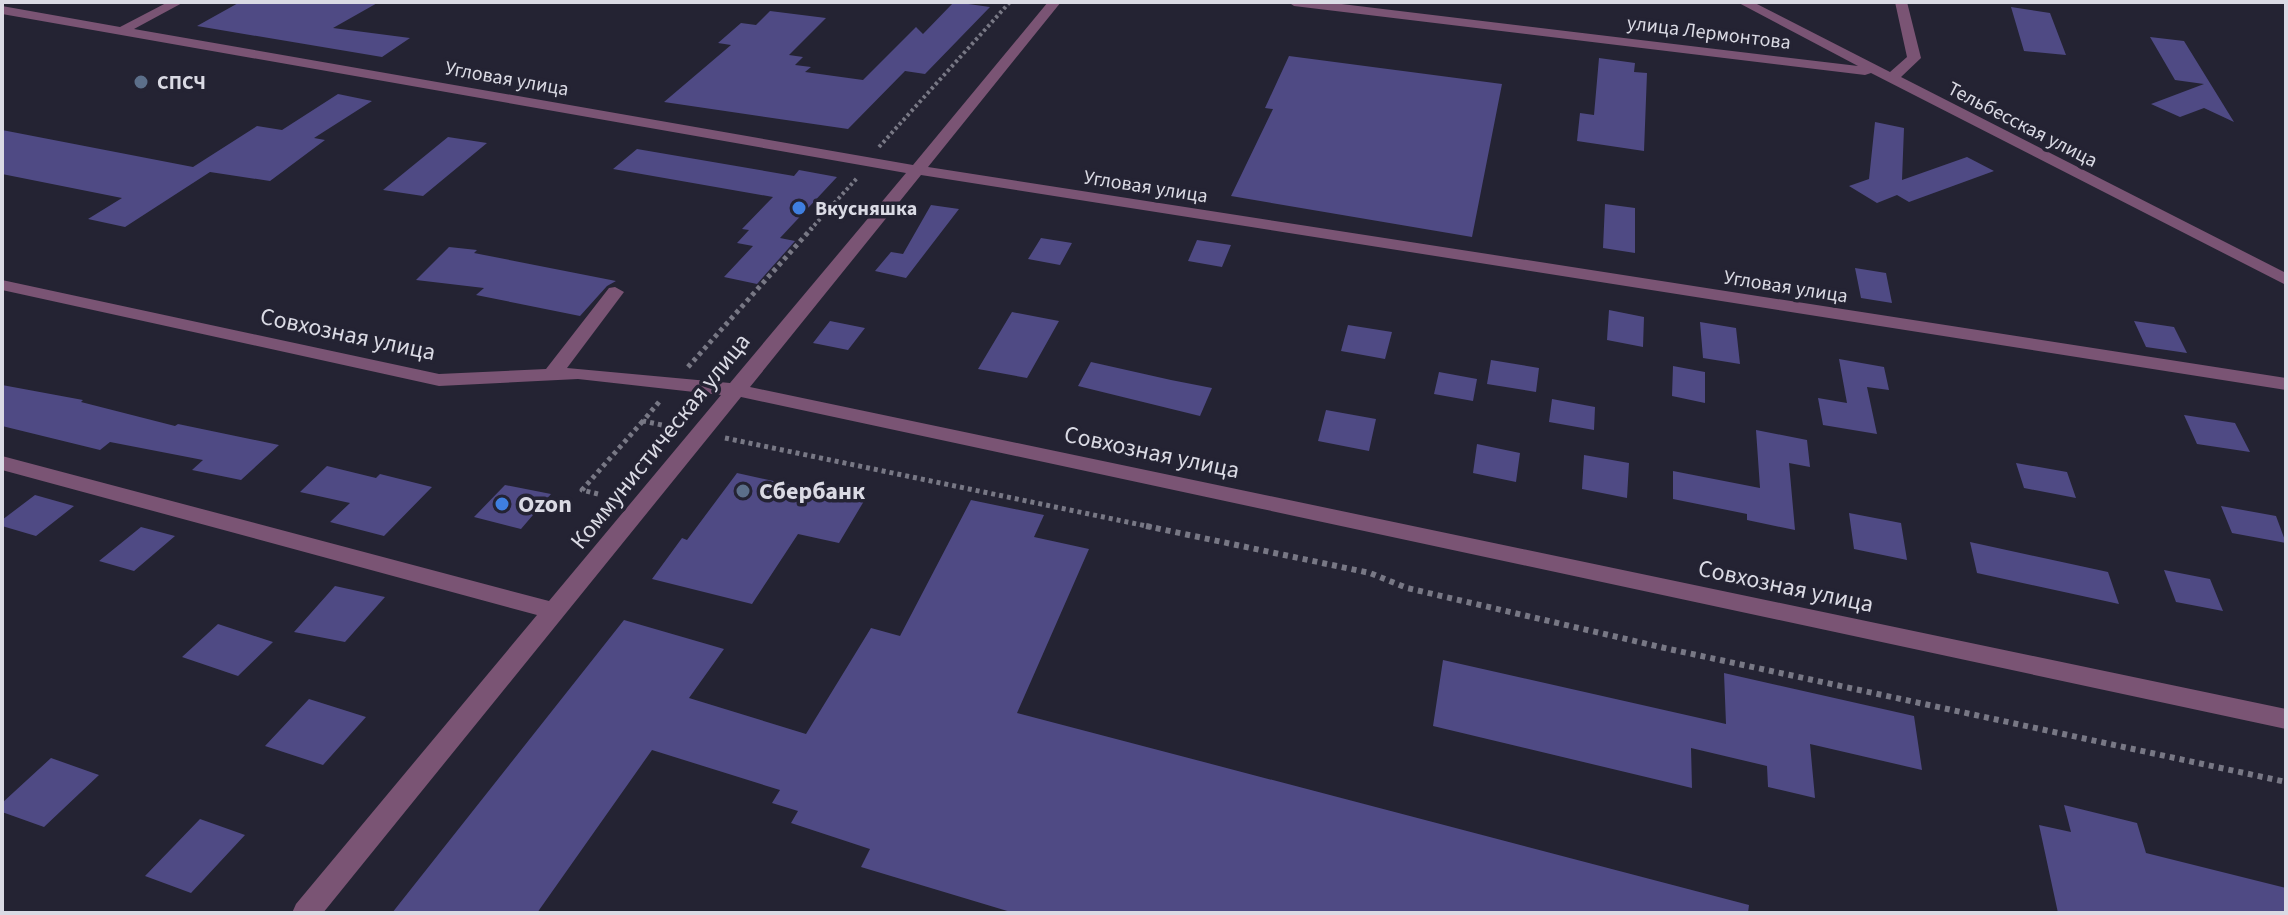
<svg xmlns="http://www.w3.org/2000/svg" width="2288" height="915" viewBox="0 0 2288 915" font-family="'Source Sans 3',sans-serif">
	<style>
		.building { fill: #4f4a84 }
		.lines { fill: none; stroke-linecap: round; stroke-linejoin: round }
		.path-far2 { stroke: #787885; stroke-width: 4; stroke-dasharray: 3 3; stroke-linecap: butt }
		.path-far1 { stroke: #787885; stroke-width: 5; stroke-dasharray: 4 4; stroke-linecap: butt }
		.path { stroke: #787885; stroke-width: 6; stroke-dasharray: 5 5; stroke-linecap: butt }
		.minor { fill: #7a5474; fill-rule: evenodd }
		.service-dot { fill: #5c6f8a; stroke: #242333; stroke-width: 3 }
		.shop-dot { fill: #3f7fe0; stroke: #242333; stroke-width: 3 }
		.labels { text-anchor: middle; stroke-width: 7; stroke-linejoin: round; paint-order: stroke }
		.far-street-label { font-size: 20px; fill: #dadae4; stroke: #242333 }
		.far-poi-label { font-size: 20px; font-weight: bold; fill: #dadae4; stroke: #242333; text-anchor: start }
		.street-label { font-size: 24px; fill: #dadae4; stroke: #242333 }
		.poi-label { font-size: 24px; font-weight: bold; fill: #dadae4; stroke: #242333; text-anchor: start }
	</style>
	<rect width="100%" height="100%" fill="#242333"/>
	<path class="building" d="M 240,2 L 379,2 L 333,28 L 410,38 L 382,57 L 197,26 Z
		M 954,2 L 990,7 L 925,74 L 905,71 L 848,129 L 664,102 L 731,45 L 718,43 L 741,23 L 756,25 L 770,11 L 826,18 L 789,55 L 803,57 L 795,65 L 811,67 L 805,72 L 863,80 L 916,27 L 923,34 Z
		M 2011,7 L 2050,13 L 2066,55 L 2024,51 Z
		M 2150,37 L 2184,41 L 2234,122 L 2204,108 L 2180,117 L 2151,104 L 2204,84 L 2175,80 Z
		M 1289,56 L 1502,84 L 1472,237 L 1231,196 L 1273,109 L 1265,108 Z
		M 1599,58 L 1635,63 L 1634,72 L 1647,73 L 1644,151 L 1577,141 L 1580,113 L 1594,115 Z
		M 338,94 L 372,101 L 314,138 L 325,140 L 270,181 L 210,172 L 125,227 L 88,219 L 122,198 L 2,174 L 2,130 L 193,167 L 257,126 L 282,130 Z
		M 1875,122 L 1904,128 L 1902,180 L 1967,157 L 1994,171 L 1909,202 L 1897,195 L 1877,203 L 1849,186 L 1869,179 Z
		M 448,137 L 487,143 L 423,196 L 383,190 Z
		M 637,149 L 794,176 L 799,170 L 837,177 L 780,238 L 795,241 L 757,284 L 724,277 L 753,246 L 737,243 L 749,230 L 742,229 L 773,197 L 613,169 Z
		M 1605,204 L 1635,208 L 1635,253 L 1603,248 Z
		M 931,205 L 959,209 L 906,278 L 875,271 L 891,252 L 903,254 Z
		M 1041,238 L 1072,243 L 1060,265 L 1028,259 Z
		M 1197,240 L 1231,245 L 1222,267 L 1188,261 Z
		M 449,247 L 477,250 L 474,253 L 616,281 L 607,286 L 580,316 L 476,295 L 484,288 L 416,280 Z
		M 1855,268 L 1886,273 L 1892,303 L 1861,298 Z
		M 1609,310 L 1644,317 L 1643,347 L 1607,340 Z
		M 1012,312 L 1059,321 L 1027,378 L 978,369 Z
		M 830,321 L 865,328 L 848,350 L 813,343 Z
		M 2134,321 L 2174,327 L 2187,353 L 2146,347 Z
		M 1700,322 L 1736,328 L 1740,364 L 1703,358 Z
		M 1348,325 L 1392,332 L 1385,359 L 1341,351 Z
		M 1839,359 L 1884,367 L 1889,390 L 1867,387 L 1877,434 L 1823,425 L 1818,398 L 1847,403 Z
		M 1491,360 L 1539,368 L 1536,392 L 1487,384 Z
		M 1091,362 L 1171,380 L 1212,388 L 1200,416 L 1078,386 Z
		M 1673,366 L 1705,372 L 1705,403 L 1672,396 Z
		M 1439,372 L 1477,379 L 1473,401 L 1434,394 Z
		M 2,385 L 83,400 L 81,402 L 175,426 L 178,424 L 279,445 L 241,480 L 192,470 L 203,460 L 110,442 L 100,450 L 2,426 Z
		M 1552,399 L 1595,407 L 1594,430 L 1549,422 Z
		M 1326,410 L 1376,419 L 1369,451 L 1318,441 Z
		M 2184,415 L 2235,423 L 2250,452 L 2197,444 Z
		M 1756,430 L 1807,440 L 1810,467 L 1789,463 L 1795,530 L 1747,520 L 1747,514 L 1673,499 L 1673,471 L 1760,488 Z
		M 1477,444 L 1520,453 L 1516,482 L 1473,473 Z
		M 1584,455 L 1629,463 L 1627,498 L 1582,489 Z
		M 2016,463 L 2067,472 L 2076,498 L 2024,488 Z
		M 327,466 L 376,478 L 380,474 L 432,487 L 384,536 L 330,522 L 350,503 L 300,492 Z
		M 737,473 L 864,501 L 839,543 L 798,534 L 752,604 L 652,579 L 682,538 L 687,540 Z
		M 505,485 L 551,494 L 521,529 L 474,517 Z
		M 35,495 L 74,506 L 36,536 L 2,526 L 2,520 Z
		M 971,500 L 1044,515 L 1034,537 L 1089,549 L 1017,713 L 1749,905 L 1748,913 L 1014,913 L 861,867 L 870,849 L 791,823 L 798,811 L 772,803 L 780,790 L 652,750 L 537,913 L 392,913 L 624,620 L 724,649 L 689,698 L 806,734 L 871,628 L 900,636 Z
		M 2221,506 L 2276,516 L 2286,543 L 2232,533 Z
		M 1849,513 L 1901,523 L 1907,560 L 1854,549 Z
		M 141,527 L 175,536 L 134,571 L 99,561 Z
		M 1970,542 L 2108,572 L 2119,604 L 1977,573 Z
		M 2164,570 L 2210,579 L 2223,611 L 2176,602 Z
		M 335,586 L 385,597 L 345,642 L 294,632 Z
		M 218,624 L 273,642 L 238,676 L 182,657 Z
		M 1443,660 L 1726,724 L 1724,673 L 1914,716 L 1922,770 L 1810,744 L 1815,798 L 1768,787 L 1767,766 L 1691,748 L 1692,788 L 1433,726 Z
		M 309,699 L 366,717 L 323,765 L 265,746 Z
		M 51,758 L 99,775 L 44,827 L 2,812 L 2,803 Z
		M 2064,805 L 2137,823 L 2146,853 L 2286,888 L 2286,913 L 2058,913 L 2039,825 L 2071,832 Z
		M 200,819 L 245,835 L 191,893 L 145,876 Z"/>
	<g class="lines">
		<path class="path-far2" d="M 879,147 L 1010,2
			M 810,230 L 858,177"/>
		<path class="path-far1" d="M 688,367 L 812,228
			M 659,402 L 643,421 L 676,428
			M 725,438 L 1156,528
			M 598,494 L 582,490 L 643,421"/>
		<path class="path" d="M 1146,526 L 1370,573 L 1407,588 L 1669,649 L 2286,782"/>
		<path class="minor" d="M 168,2 L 184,2 L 134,29 L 913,165 L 1048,2 L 1061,2 L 928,167 L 2286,378 L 2286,390 L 921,175 L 750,387 L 2286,709 L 2286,729 L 741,397 L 323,913 L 292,913 L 296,904 L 537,615 L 2,470 L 2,456 L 549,601 L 721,395 L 578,379 L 439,386 L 2,290 L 2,280 L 439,374 L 546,369 L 609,288 L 615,287 L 624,292 L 567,368 L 730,383 L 906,173 L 2,14 L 2,6 L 120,27 Z
			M 1288,2 L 1325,2 L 1858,66 L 1737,2 L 1753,2 L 1890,72 L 1907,57 L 1895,2 L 1907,2 L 1921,58 L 1901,77 L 2286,273 L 2286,285 L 1871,73 L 1865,75 L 1294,6 Z"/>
	</g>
	<g class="service-dot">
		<circle cx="141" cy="82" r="8"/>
		<circle cx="743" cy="491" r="8"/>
	</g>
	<g class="shop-dot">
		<circle cx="799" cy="208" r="8"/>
		<circle cx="502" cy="504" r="8"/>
	</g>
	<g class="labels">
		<g class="far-street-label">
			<text transform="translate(1709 32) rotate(7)" y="7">улица Лермонтова</text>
			<text transform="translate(507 78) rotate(10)" y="7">Угловая улица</text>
			<text transform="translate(2023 124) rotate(27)" y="7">Тельбесская улица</text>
			<text transform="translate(1146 186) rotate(9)" y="7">Угловая улица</text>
			<text transform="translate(1786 286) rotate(9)" y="7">Угловая улица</text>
		</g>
		<g class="far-poi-label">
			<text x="157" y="89">СПСЧ</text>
			<text x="815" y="215">Вкусняшка</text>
		</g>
		<g class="street-label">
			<text transform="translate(348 334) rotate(12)" y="8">Совхозная улица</text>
			<text transform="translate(660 441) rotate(-51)" y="8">Коммунистическая улица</text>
			<text transform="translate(1152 452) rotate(12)" y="8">Совхозная улица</text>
			<text transform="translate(1786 586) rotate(12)" y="8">Совхозная улица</text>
		</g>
		<g class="poi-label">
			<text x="759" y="499">Сбербанк</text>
			<text x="518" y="512">Ozon</text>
		</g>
	</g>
	<rect width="2288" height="915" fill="none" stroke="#dadae4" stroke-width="8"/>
</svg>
